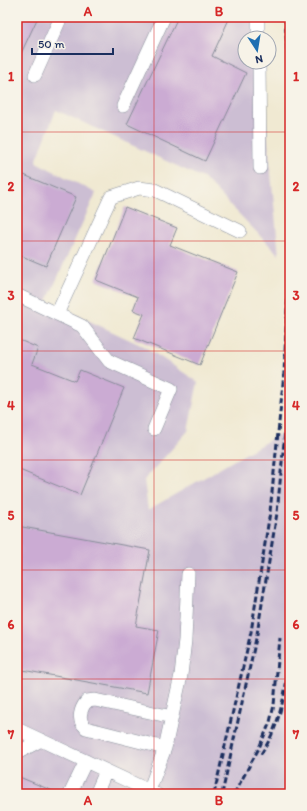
<svg xmlns="http://www.w3.org/2000/svg" width="307" height="811" viewBox="0 0 307 811" font-family="Itim,sans-serif">
	<style>
		.industrial { fill: #ccbed3 }
		.building { fill: #cbabd3 }
		.lines { fill: none; stroke-linecap: round; stroke-linejoin: round }
		.minor-casing { stroke: #868c98; stroke-width: 14 }
		.minor { stroke: #fff; stroke-width: 13 }
		.rail { stroke: #1b2f5e; stroke-width: 3; stroke-dasharray: 6 3; stroke-linecap: butt }
		.grid { fill: none; stroke: #d62828; stroke-width: 1; stroke-opacity: 0.55 }
		.neatline { fill: none; stroke: #d62828; stroke-width: 1.5 }
		.grid-label { font-size: 13px; text-anchor: middle; font-weight: bold; fill: #d62828 }
	</style>
	<rect width="100%" height="100%" fill="#f7f3e8"/>
	<filter id="ink" filterUnits="userSpaceOnUse"><feTurbulence type="fractalNoise" baseFrequency=".025" numOctaves="2"/><feDisplacementMap in="SourceGraphic" scale="8" xChannelSelector="R" yChannelSelector="G"/><feConvolveMatrix kernelMatrix="1 2 1 2 8 2 1 2 1" color-interpolation-filters="sRGB"/></filter>
	<filter id="wash" filterUnits="userSpaceOnUse"><feTurbulence type="fractalNoise" baseFrequency=".012" numOctaves="4" result="noise"/><feDisplacementMap in="SourceGraphic" scale="16" xChannelSelector="R" yChannelSelector="G"/><feGaussianBlur stdDeviation="0.9" result="paint"/><feColorMatrix in="noise" values="0 0 0 0 0 0 0 0 0 0 0 0 0 0 0 0 0 1.4 0 .05"/><feComposite in="paint" operator="in"/></filter>
	<g filter="url(#wash)">
		<rect width="100%" height="100%" fill="#f0e9d2"/>
		<path class="industrial" d="M 17,17 L 255,17 L 257,38 L 245,38 L 245,62 L 260,62 L 279,255 L 205,179 L 56,110 L 36,162 L 96,193 L 47,301 L 145,347 L 198,382 L 188,431 L 144,480 L 148,510 L 290,428 L 290,794 L 17,794 Z"/>
		<g id="blocks">
			<path class="building" d="M 17,17 L 38,17 L 17,62 Z
				M 178,17 L 230,17 L 212,56 L 246,73 L 205,161 L 127,124 Z
				M 17,172 L 76,197 L 46,266 L 17,254 Z
				M 125,207 L 177,228 L 170,245 L 238,272 L 200,365 L 134,338 L 144,314 L 133,310 L 138,297 L 96,280 Z
				M 17,339 L 38,348 L 32,364 L 75,381 L 80,370 L 124,388 L 80,495 L 17,469 Z
				M 17,526 L 150,550 L 136,626 L 159,630 L 147,693 L 17,669 Z
				M 17,776 L 60,794 L 17,794 Z"/>
		</g>
	</g>
	<g filter="url(#ink)">
		<use href="#blocks" fill-opacity="0" stroke="#868c98" stroke-width="1"/>
		<g class="lines">
			<defs>
				<path id="minor" d="M 258,17 L 258,38
					M 259,62 L 260,168
					M 35,75 L 61,17
					M 123,106 L 164,17
					M 17,295 L 82,326 L 109,361 L 171,389 L 154,429
					M 57,314 L 111,197 L 139,188 L 155,190 L 240,231
					M 17,729 L 156,794
					M 165,748 L 86,728 C 85,726 83,725 82,723 C 78,716 82,706 87,701 L 95,700 L 172,717
					M 17,753 L 41,740
					M 149,791 L 165,748 L 181,675 L 185,640 L 188,574
					M 70,794 L 86,761
					M 96,794 L 106,771"/>
			</defs>
			<use href="#minor" class="minor-casing"/>
			<use href="#minor" class="minor"/>
			<path class="rail" d="M 285,17 L 289,79 L 290,116
				M 261,754 C 280,726 284,696 290,663
				M 214,794 L 251,632 L 270,512 L 284,373 L 290,251
				M 222,794 L 257,634 L 277,513 L 290,381
				M 234,794 L 259,748 L 270,722 L 274,705 L 280,638"/>
		</g>
	</g>
	<path class="grid" d="M 154,17 L 154,794M 17,132 L 290,132M 17,241 L 290,241M 17,351 L 290,351M 17,460 L 290,460M 17,570 L 290,570M 17,679 L 290,679"/>
	<rect width="307" height="811" fill="none" stroke="#f7f3e8" stroke-width="44"/>
	<g transform="translate(257 50) rotate(168)"><circle r="19" fill="#f7f3e8" stroke="#9fa5b1"/>
	<path d="M0-3L7 15L0 10L-7 15Z" fill="#1f6fb2"/>
	<text y="-6" font-size="11" font-weight="bold" text-anchor="middle" fill="#1b2f5e">N</text>
	</g>
	<path d="M32 48v6h81v-6" fill="none" stroke="#1b2f5e" stroke-width="2"/>
	<text x="38" y="48" font-size="12" fill="#1b2f5e" stroke="#f7f3e8" stroke-width="3" paint-order="stroke">50 m</text>
	<rect x="22" y="22" width="263" height="767" class="neatline"/>
	<g class="grid-label">
		<text x="88" y="16">A</text>
		<text x="219" y="16">B</text>
		<text x="11" y="81">1</text>
		<text x="296" y="81">1</text>
		<text x="11" y="191">2</text>
		<text x="296" y="191">2</text>
		<text x="11" y="300">3</text>
		<text x="296" y="300">3</text>
		<text x="11" y="410">4</text>
		<text x="296" y="410">4</text>
		<text x="11" y="520">5</text>
		<text x="296" y="520">5</text>
		<text x="11" y="629">6</text>
		<text x="296" y="629">6</text>
		<text x="11" y="739">7</text>
		<text x="296" y="739">7</text>
		<text x="88" y="805">A</text>
		<text x="219" y="805">B</text>
	</g>
</svg>
